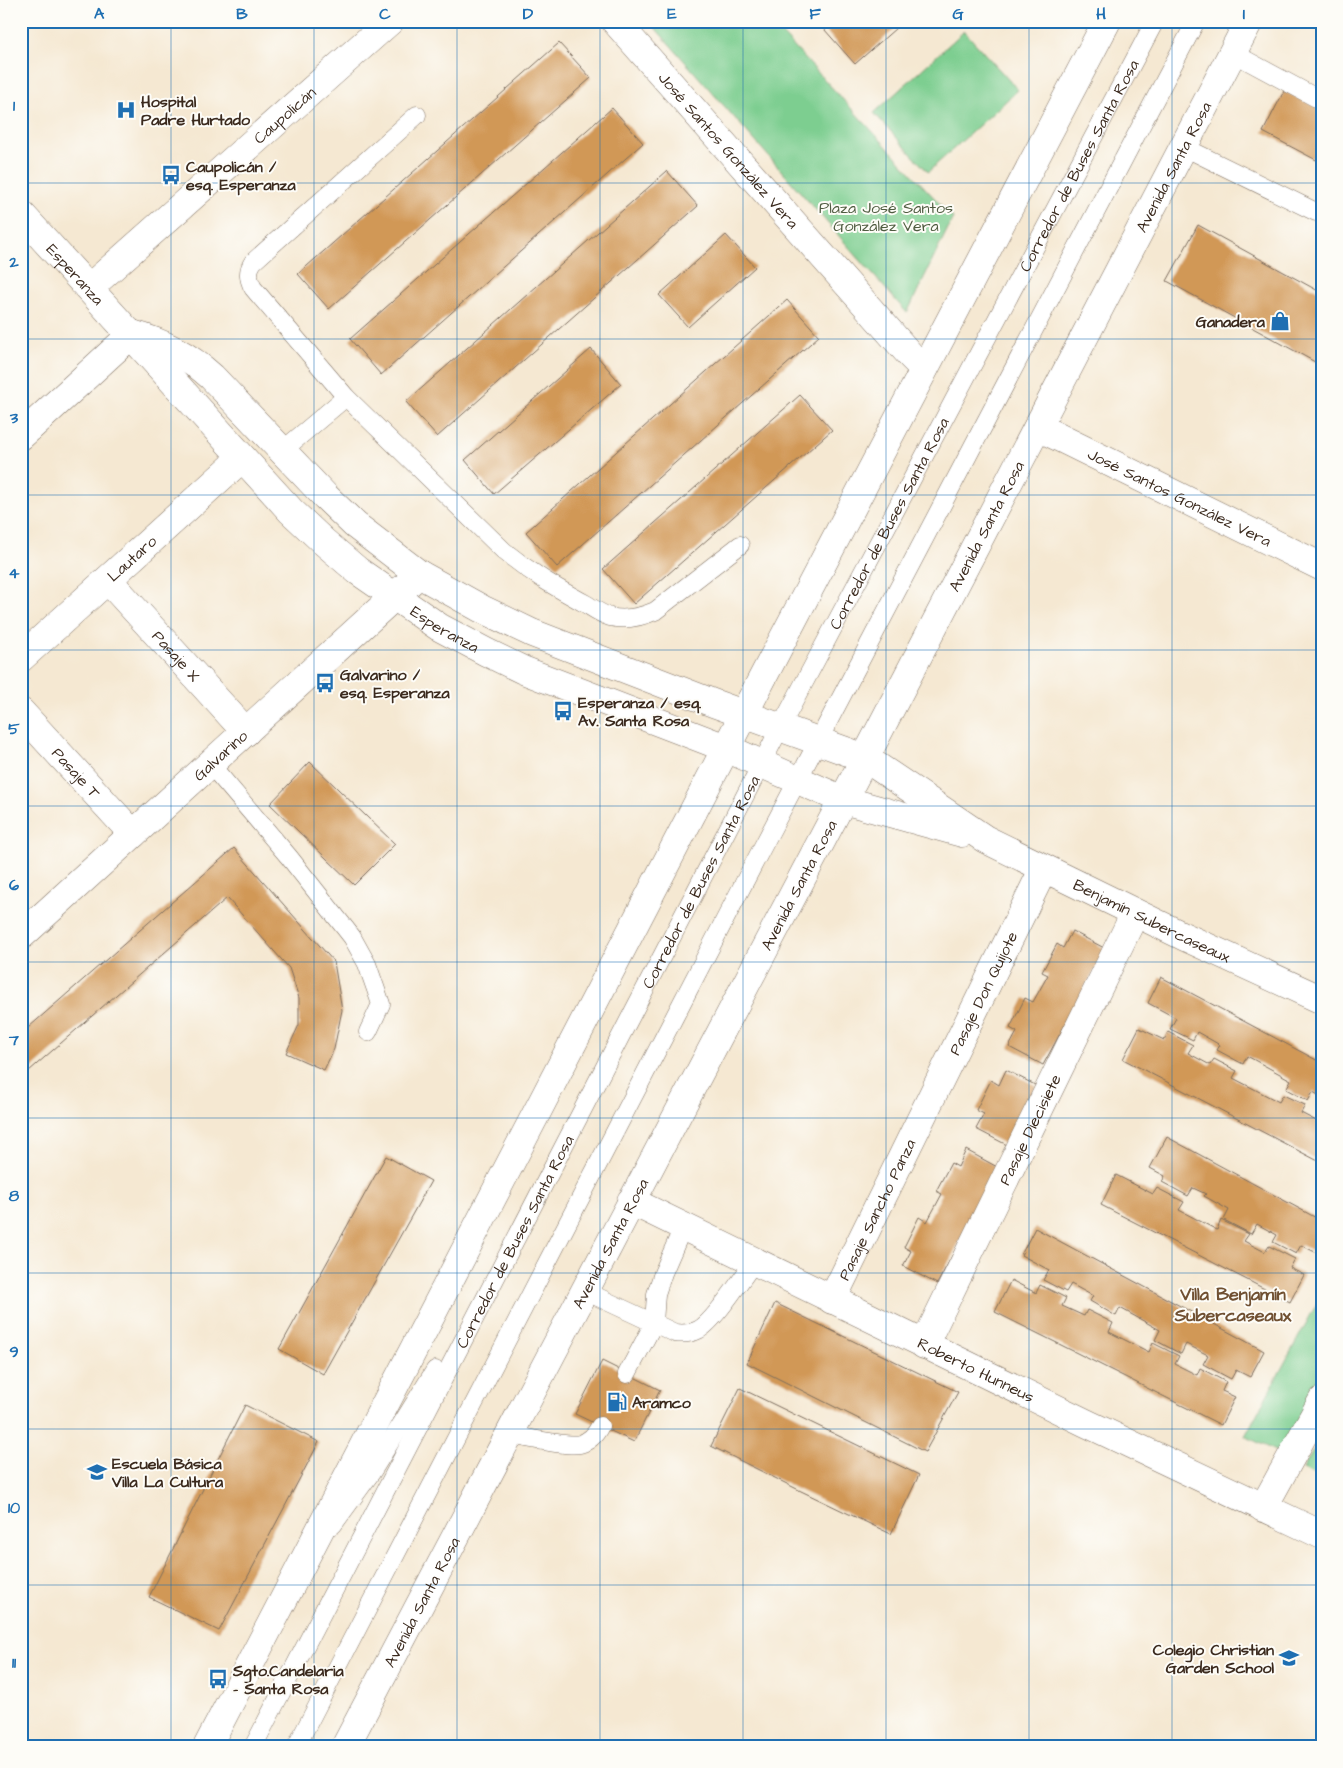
<svg xmlns="http://www.w3.org/2000/svg" width="1343" height="1768" viewBox="0 0 1343 1768" font-family="'Architects Daughter',sans-serif">
	<style>
		.green { fill: #7dce90; stroke: #5c7c57 }
		.building { fill: #d19857 }
		.lines { fill: none; stroke-linecap: round; stroke-linejoin: round }
		.service-casing { stroke: #7c6c5d; stroke-width: 19 }
		.minor-casing { stroke: #7c6c5d; stroke-width: 29 }
		.tertiary-casing { stroke: #7c6c5d; stroke-width: 29 }
		.primary-casing { stroke: #7c6c5d; stroke-width: 29 }
		.service { stroke: #fff; stroke-width: 18 }
		.minor { stroke: #fff; stroke-width: 28 }
		.tertiary { stroke: #fff; stroke-width: 28 }
		.primary { stroke: #fff; stroke-width: 28 }
		.grid { fill: none; stroke: #1f6fb2; stroke-width: 1; stroke-opacity: 0.55 }
		.labels { text-anchor: middle; stroke-width: 4; stroke-linejoin: round; paint-order: stroke }
		.poi-label { font-size: 16px; font-weight: bold; fill: #3b2a1e; stroke: #fdfcf7; text-anchor: start }
		.street-label { font-size: 16px; fill: #3b2a1e; stroke: #fdfcf7 }
		.park-label { font-size: 16px; fill: #4f5b40; stroke: #fdfcf7 }
		.neighbourhood-label { font-size: 18px; font-weight: bold; fill: #705032; stroke: #fdfcf7 }
		.neatline { fill: none; stroke: #1f6fb2; stroke-width: 2 }
		.grid-label { font-size: 16px; text-anchor: middle; font-weight: bold; fill: #1f6fb2 }
	</style>
	<rect width="100%" height="100%" fill="#fdfcf7"/>
	<filter id="ink" filterUnits="userSpaceOnUse"><feTurbulence type="fractalNoise" baseFrequency=".02" numOctaves="2"/><feDisplacementMap in="SourceGraphic" scale="10" xChannelSelector="R" yChannelSelector="G"/><feConvolveMatrix kernelMatrix="1 2 1 2 8 2 1 2 1" color-interpolation-filters="sRGB"/></filter>
	<filter id="wash" filterUnits="userSpaceOnUse"><feTurbulence type="fractalNoise" baseFrequency=".0096" numOctaves="4" result="noise"/><feDisplacementMap in="SourceGraphic" scale="20" xChannelSelector="R" yChannelSelector="G"/><feGaussianBlur stdDeviation="1.12" result="paint"/><feColorMatrix in="noise" values="0 0 0 0 0 0 0 0 0 0 0 0 0 0 0 0 0 1.4 0 .05"/><feComposite in="paint" operator="in"/></filter>
	<g filter="url(#wash)">
		<rect width="100%" height="100%" fill="#f5e8d2"/>
		<path class="green" d="M 649,21 L 770,21 L 953,218 L 907,313 Z
			M 964,31 L 1018,90 L 928,172 L 874,113 Z
			M 1322,1294 L 1322,1376 L 1279,1453 L 1245,1436 Z
			M 1322,1435 L 1322,1479 L 1303,1469 Z"/>
		<g id="blocks">
			<path class="building" d="M 832,21 L 904,21 L 855,64 L 824,29 Z
				M 559,43 L 591,78 L 329,309 L 298,274 Z
				M 1284,91 L 1322,109 L 1322,163 L 1263,132 Z
				M 612,108 L 643,143 L 381,375 L 350,339 Z
				M 667,171 L 698,206 L 437,437 L 406,402 Z
				M 1198,225 L 1322,293 L 1322,349 L 1315,362 L 1167,281 Z
				M 726,235 L 755,267 L 688,327 L 659,295 Z
				M 787,300 L 819,336 L 557,567 L 526,532 Z
				M 591,349 L 621,384 L 494,494 L 465,460 Z
				M 800,395 L 832,430 L 634,604 L 603,569 Z
				M 310,762 L 395,844 L 354,885 L 270,804 Z
				M 234,848 L 334,962 L 342,1010 L 334,1049 L 324,1070 L 286,1053 L 299,1025 L 299,998 L 289,968 L 227,898 L 21,1078 L 21,1034 Z
				M 1072,931 L 1106,949 L 1043,1065 L 1009,1047 L 1017,1032 L 1010,1028 L 1025,998 L 1033,1002 L 1048,975 L 1042,972 L 1057,944 L 1063,948 Z
				M 1161,977 L 1322,1063 L 1322,1097 L 1313,1092 L 1308,1101 L 1286,1089 L 1291,1080 L 1247,1056 L 1243,1064 L 1217,1050 L 1220,1045 L 1197,1032 L 1193,1040 L 1170,1029 L 1176,1018 L 1148,1003 Z
				M 1139,1028 L 1164,1040 L 1168,1032 L 1193,1045 L 1188,1053 L 1210,1065 L 1214,1059 L 1237,1071 L 1233,1078 L 1279,1102 L 1283,1095 L 1305,1105 L 1301,1113 L 1322,1124 L 1322,1163 L 1123,1059 Z
				M 1006,1070 L 1037,1086 L 1007,1145 L 976,1129 L 984,1114 L 976,1110 L 991,1080 L 999,1085 Z
				M 1167,1137 L 1322,1221 L 1322,1245 L 1317,1253 L 1301,1245 L 1296,1254 L 1273,1242 L 1277,1235 L 1257,1224 L 1251,1234 L 1224,1220 L 1229,1210 L 1204,1196 L 1206,1194 L 1193,1188 L 1188,1196 L 1162,1182 L 1165,1176 L 1150,1168 Z
				M 966,1150 L 999,1168 L 937,1284 L 903,1266 L 911,1251 L 904,1247 L 919,1217 L 927,1222 L 942,1194 L 936,1191 L 951,1163 L 958,1167 Z
				M 386,1156 L 431,1181 L 323,1374 L 279,1349 Z
				M 1116,1175 L 1153,1194 L 1157,1188 L 1184,1202 L 1179,1210 L 1217,1230 L 1221,1220 L 1249,1234 L 1244,1241 L 1265,1252 L 1269,1246 L 1295,1259 L 1290,1268 L 1304,1275 L 1290,1302 L 1101,1205 Z
				M 1035,1228 L 1264,1351 L 1250,1377 L 1236,1370 L 1231,1379 L 1203,1364 L 1208,1355 L 1186,1344 L 1181,1354 L 1155,1340 L 1160,1330 L 1120,1308 L 1116,1316 L 1090,1301 L 1093,1296 L 1071,1284 L 1066,1292 L 1043,1280 L 1049,1270 L 1021,1255 Z
				M 1011,1280 L 1036,1293 L 1040,1285 L 1066,1298 L 1062,1306 L 1084,1316 L 1087,1310 L 1113,1323 L 1109,1332 L 1149,1352 L 1153,1343 L 1179,1356 L 1175,1364 L 1197,1375 L 1200,1368 L 1226,1382 L 1222,1391 L 1235,1397 L 1221,1425 L 995,1312 Z
				M 775,1303 L 958,1392 L 925,1452 L 747,1363 Z
				M 602,1361 L 660,1390 L 634,1442 L 575,1414 Z
				M 740,1388 L 919,1475 L 891,1534 L 801,1491 L 711,1446 Z
				M 245,1405 L 319,1442 L 219,1631 L 149,1597 Z"/>
		</g>
	</g>
	<g filter="url(#ink)">
		<use href="#blocks" fill-opacity="0" stroke="#7c6c5d" stroke-width="1"/>
		<g class="lines">
			<defs>
				<g id="service">
					<path d="M 1233,53 L 1322,101"/>
					<path d="M 417,115 L 253,262 C 247,271 248,279 253,288 L 346,397 L 504,551 C 532,574 555,587 586,604 C 594,609 601,614 610,617 C 626,621 641,617 655,611 L 740,545"/>
					<path d="M 1184,147 L 1316,212"/>
					<path d="M 282,451 L 346,397"/>
					<path d="M 210,764 L 289,857 L 352,937 L 367,964 L 381,1004 L 368,1032"/>
					<path d="M 585,1291 L 675,1333 C 683,1334 690,1334 698,1330 C 714,1322 742,1278 754,1262"/>
					<path d="M 627,1374 L 654,1323 L 656,1294 L 663,1273 L 683,1227"/>
					<path d="M 509,1435 C 525,1437 567,1447 580,1444 C 590,1441 596,1434 600,1426"/>
					<path d="M 333,1525 L 371,1473 L 435,1370"/>
					<path id="s1" d="M 253,1747 L 780,728 L 1155,21"/>
					<path d="M 296,1747 L 762,848 L 1196,21"/>
				</g>
				<g id="minor">
					<path id="s2" d="M 615,21 L 911,356 L 924,369"/>
					<path id="s3" d="M 89,288 L 390,21"/>
					<path id="s4" d="M 1038,427 L 1322,567"/>
					<path d="M 21,436 L 132,334"/>
					<path id="s5" d="M 108,580 L 246,732"/>
					<path id="s6" d="M 21,658 L 242,458"/>
					<path id="s7" d="M 21,712 L 133,834"/>
					<path id="s8" d="M 21,936 L 419,574"/>
					<path id="s9" d="M 631,1201 L 1086,1423 L 1322,1535"/>
					<path id="s10" d="M 832,1300 L 1044,868"/>
					<path id="s11" d="M 924,1345 L 1135,913"/>
					<path d="M 1263,1508 L 1322,1401"/>
				</g>
				<g id="tertiary">
					<path id="s12" d="M 21,214 L 291,511 L 324,542 L 358,571 L 439,627 L 486,652 L 523,670 L 726,748 L 843,800 L 962,833"/>
					<path id="s13" d="M 132,334 C 164,343 188,355 212,377 L 326,497 L 355,525 L 419,574 L 482,609 L 532,633 L 713,703 L 865,758 L 985,839 L 1183,936 L 1322,1000"/>
				</g>
				<g id="primary">
					<path d="M 207,1747 L 762,679 L 1107,21"/>
					<path id="s14" d="M 345,1747 L 865,758 L 1249,21"/>
				</g>
			</defs>
			<use href="#service" class="service-casing"/>
			<use href="#minor" class="minor-casing"/>
			<use href="#tertiary" class="tertiary-casing"/>
			<use href="#primary" class="primary-casing"/>
			<use href="#service" class="service"/>
			<use href="#minor" class="minor"/>
			<use href="#tertiary" class="tertiary"/>
			<use href="#primary" class="primary"/>
		</g>
	</g>
	<path class="grid" d="M 171,21 L 171,1747M 314,21 L 314,1747M 457,21 L 457,1747M 600,21 L 600,1747M 743,21 L 743,1747M 886,21 L 886,1747M 1029,21 L 1029,1747M 1172,21 L 1172,1747M 21,183 L 1322,183M 21,339 L 1322,339M 21,495 L 1322,495M 21,650 L 1322,650M 21,806 L 1322,806M 21,962 L 1322,962M 21,1118 L 1322,1118M 21,1273 L 1322,1273M 21,1429 L 1322,1429M 21,1585 L 1322,1585"/>
	<defs>
		<symbol id="hospital-bare" viewBox="-9 -9 18 18"><path d="M-5-5h3v3.5h4V-5h3V5h-3V1.5h-4V5h-3Z" fill="#1f6fb2" stroke="#fdfcf7" stroke-width="2.5" paint-order="stroke"/></symbol>
		<symbol id="bus-bare" viewBox="-9 -9 18 18"><path d="M-5-6H5V4H4V6H2V4H-2V6H-4V4H-5ZM-3.5-4V0h7V-4ZM-3.5 1.2v1.5H-2V1.2ZM2 1.2v1.5H3.5V1.2Z" fill="#1f6fb2" stroke="#fdfcf7" stroke-width="2.5" paint-order="stroke"/></symbol>
		<symbol id="shop-bare" viewBox="-9 -9 18 18"><path d="M-5-2.5h2.3a2.7 3.5 0 0 1 5.4 0H5L5.5 6h-11ZM-1.5-2.5h3a1.5 2.3 0 0 0-3 0Z" fill="#1f6fb2" stroke="#fdfcf7" stroke-width="2.5" paint-order="stroke"/></symbol>
		<symbol id="fuel-bare" viewBox="-9 -9 18 18"><path d="M-5.5-6h7V0h2V4h1.3V-2.5L3-4.5l.8-.8L6-3V5H2.5V1h-1V6h-7ZM-4.2-4.7v3.2H.2V-4.7Z" fill="#1f6fb2" stroke="#fdfcf7" stroke-width="2.5" paint-order="stroke"/></symbol>
		<symbol id="school-bare" viewBox="-9 -9 18 18"><path d="M0-5L7-2L0 1L-7-2ZM-4 1L0 2.5L4 1V4Q0 6-4 4Z" fill="#1f6fb2" stroke="#fdfcf7" stroke-width="2.5" paint-order="stroke"/></symbol>
	</defs>
	<g fill-rule="evenodd">
		<use href="#hospital-bare" x="112" y="96" width="28" height="28"/>
		<use href="#bus-bare" x="157" y="161" width="28" height="28"/>
		<use href="#shop-bare" x="1266" y="307" width="28" height="28"/>
		<use href="#bus-bare" x="311" y="669" width="28" height="28"/>
		<use href="#bus-bare" x="549" y="697" width="28" height="28"/>
		<use href="#fuel-bare" x="603" y="1388" width="28" height="28"/>
		<use href="#school-bare" x="83" y="1458" width="28" height="28"/>
		<use href="#school-bare" x="1275" y="1644" width="28" height="28"/>
		<use href="#bus-bare" x="204" y="1665" width="28" height="28"/>
	</g>
	<g class="labels">
		<g class="poi-label">
			<text x="141" y="107">Hospital<tspan x="141" dy="18">Padre Hurtado</tspan></text>
			<text x="186" y="172">Caupolicán /<tspan x="186" dy="18">esq. Esperanza</tspan></text>
			<text x="1265" y="327" text-anchor="end">Ganadera</text>
			<text x="340" y="680">Galvarino /<tspan x="340" dy="18">esq. Esperanza</tspan></text>
			<text x="578" y="708">Esperanza / esq.<tspan x="578" dy="18">Av. Santa Rosa</tspan></text>
			<text x="632" y="1408">Aramco</text>
			<text x="112" y="1469">Escuela Básica<tspan x="112" dy="18">Villa La Cultura</tspan></text>
			<text x="1274" y="1655" text-anchor="end">Colegio Christian<tspan x="1274" dy="18">Garden School</tspan></text>
			<text x="233" y="1676">Sgto.Candelaria<tspan x="233" dy="18">- Santa Rosa</tspan></text>
		</g>
		<g class="street-label">
			<text dy="6" stroke="none"><textPath href="#s3" startOffset="261">Caupolicán</textPath></text>
			<text dy="6" stroke="none"><textPath href="#s2" startOffset="172">José Santos González Vera</textPath></text>
			<text dy="6" stroke="none"><textPath href="#s1" startOffset="1784">Corredor de Buses Santa Rosa</textPath></text>
			<text dy="6" stroke="none"><textPath href="#s14" startOffset="1784">Avenida Santa Rosa</textPath></text>
			<text dy="6" stroke="none"><textPath href="#s12" startOffset="81">Esperanza</textPath></text>
			<text dy="6" stroke="none"><textPath href="#s4" startOffset="158">José Santos González Vera</textPath></text>
			<text dy="6" stroke="none"><textPath href="#s1" startOffset="1379">Corredor de Buses Santa Rosa</textPath></text>
			<text dy="6" stroke="none"><textPath href="#s14" startOffset="1379">Avenida Santa Rosa</textPath></text>
			<text dy="6" stroke="none"><textPath href="#s6" startOffset="149">Lautaro</textPath></text>
			<text dy="6" stroke="none"><textPath href="#s12" startOffset="596">Esperanza</textPath></text>
			<text dy="6" stroke="none"><textPath href="#s5" startOffset="102">Pasaje X</textPath></text>
			<text dy="6" stroke="none"><textPath href="#s8" startOffset="269">Galvarino</textPath></text>
			<text dy="6" stroke="none"><textPath href="#s7" startOffset="82">Pasaje T</textPath></text>
			<text dy="6" stroke="none"><textPath href="#s1" startOffset="974">Corredor de Buses Santa Rosa</textPath></text>
			<text dy="6" stroke="none"><textPath href="#s14" startOffset="974">Avenida Santa Rosa</textPath></text>
			<text dy="6" stroke="none"><textPath href="#s13" startOffset="1192">Benjamín Subercaseaux</textPath></text>
			<text dy="6" stroke="none"><textPath href="#s10" startOffset="342">Pasaje Don Quijote</textPath></text>
			<text dy="6" stroke="none"><textPath href="#s11" startOffset="240">Pasaje Diecisiete</textPath></text>
			<text dy="6" stroke="none"><textPath href="#s10" startOffset="101">Pasaje Sancho Panza</textPath></text>
			<text dy="6" stroke="none"><textPath href="#s1" startOffset="569">Corredor de Buses Santa Rosa</textPath></text>
			<text dy="6" stroke="none"><textPath href="#s14" startOffset="569">Avenida Santa Rosa</textPath></text>
			<text dy="6" stroke="none"><textPath href="#s9" startOffset="384">Roberto Hunneus</textPath></text>
			<text dy="6" stroke="none"><textPath href="#s14" startOffset="164">Avenida Santa Rosa</textPath></text>
		</g>
		<g class="park-label">
			<text x="886" y="213">Plaza José Santos<tspan x="886" dy="18">González Vera</tspan></text>
		</g>
		<g class="neighbourhood-label">
			<text x="1233" y="1300">Villa Benjamín<tspan x="1233" dy="21">Subercaseaux</tspan></text>
		</g>
	</g>
	<rect width="1343" height="1768" fill="none" stroke="#fdfcf7" stroke-width="55"/>
	<rect x="28" y="28" width="1288" height="1712" class="neatline"/>
	<g class="grid-label">
		<text x="99" y="19">A</text>
		<text x="242" y="19">B</text>
		<text x="385" y="19">C</text>
		<text x="528" y="19">D</text>
		<text x="672" y="19">E</text>
		<text x="815" y="19">F</text>
		<text x="958" y="19">G</text>
		<text x="1101" y="19">H</text>
		<text x="1244" y="19">I</text>
		<text x="14" y="111">1</text>
		<text x="14" y="267">2</text>
		<text x="14" y="423">3</text>
		<text x="14" y="578">4</text>
		<text x="14" y="734">5</text>
		<text x="14" y="890">6</text>
		<text x="14" y="1045">7</text>
		<text x="14" y="1201">8</text>
		<text x="14" y="1357">9</text>
		<text x="14" y="1513">10</text>
		<text x="14" y="1668">11</text>
	</g>
</svg>
